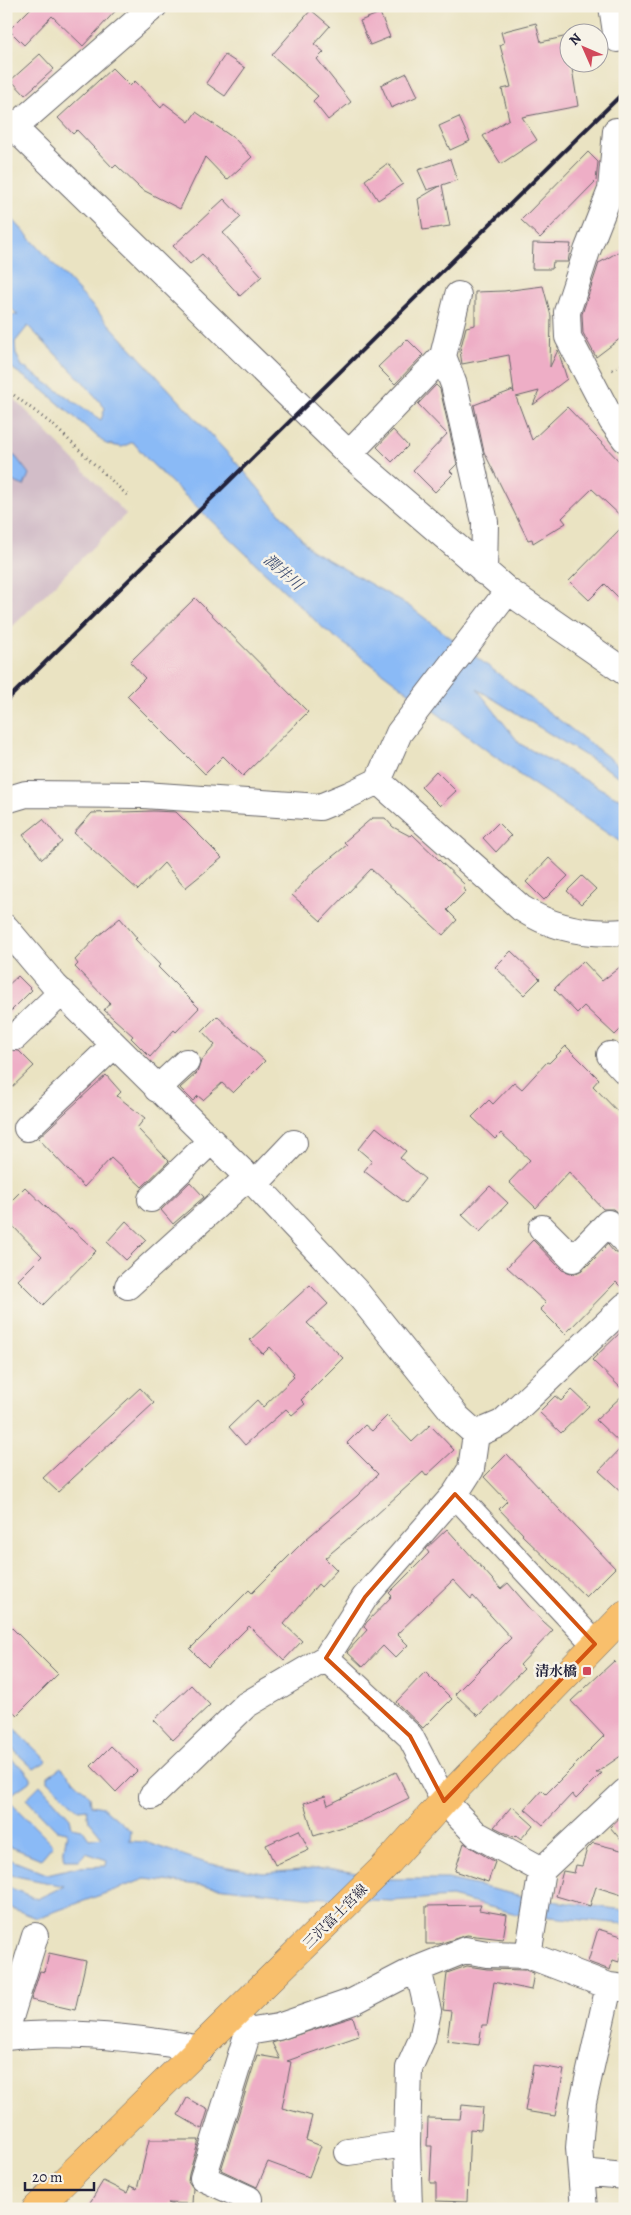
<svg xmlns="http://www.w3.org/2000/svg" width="631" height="2215" viewBox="0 0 631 2215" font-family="Alegreya,'Noto Serif JP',serif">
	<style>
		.industrial { fill: #d2bdc8 }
		.water { fill: #8abaf6; stroke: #566e98; fill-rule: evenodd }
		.building { fill: #eeaec6 }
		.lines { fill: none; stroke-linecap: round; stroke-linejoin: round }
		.minor-casing { stroke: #68666a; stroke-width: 28 }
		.major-casing { stroke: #68666a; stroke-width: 29 }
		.path { stroke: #68666a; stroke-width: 3; stroke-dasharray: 1 4; stroke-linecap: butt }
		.minor { stroke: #fff; stroke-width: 26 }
		.major { stroke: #f8bf6c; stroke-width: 28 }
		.rail { stroke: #22223b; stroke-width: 4 }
		.marked { fill: none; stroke: #d45411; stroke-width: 4; stroke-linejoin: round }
		.poi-dot { fill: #d1495b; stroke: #f7f3e8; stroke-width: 2 }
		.labels { text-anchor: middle; stroke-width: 5; stroke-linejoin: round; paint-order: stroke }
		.poi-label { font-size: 14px; font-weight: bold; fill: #22223b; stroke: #f7f3e8; text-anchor: end }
		.street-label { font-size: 14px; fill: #22223b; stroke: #f7f3e8 }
		.water-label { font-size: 15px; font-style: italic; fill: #415073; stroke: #f7f3e8 }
	</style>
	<rect width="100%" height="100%" fill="#f7f3e8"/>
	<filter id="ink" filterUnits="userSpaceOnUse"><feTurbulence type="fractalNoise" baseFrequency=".02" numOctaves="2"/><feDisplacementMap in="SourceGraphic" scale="10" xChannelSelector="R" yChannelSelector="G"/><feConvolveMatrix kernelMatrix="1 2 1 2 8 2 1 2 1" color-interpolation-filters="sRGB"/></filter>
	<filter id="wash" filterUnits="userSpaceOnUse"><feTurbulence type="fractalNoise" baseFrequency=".0096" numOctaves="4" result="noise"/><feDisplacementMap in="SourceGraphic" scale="20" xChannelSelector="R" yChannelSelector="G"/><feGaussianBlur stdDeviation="1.12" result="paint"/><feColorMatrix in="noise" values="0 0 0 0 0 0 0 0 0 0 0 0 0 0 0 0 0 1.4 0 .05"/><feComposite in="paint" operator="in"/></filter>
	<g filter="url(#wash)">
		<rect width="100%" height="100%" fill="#eae3c2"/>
		<path class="industrial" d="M 6,390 L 126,514 L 6,633 Z"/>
		<path class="water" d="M 6,212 L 242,469 L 311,550 L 409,606 L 625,770 L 625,780 L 477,689 L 520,744 L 616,797 L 625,799 L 625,845 L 521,776 L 323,628 L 148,460 L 133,442 L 122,447 L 106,444 L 43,390 L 6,364 L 6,314 L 18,315 L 6,303 ZM 28,326 L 84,383 L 105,408 L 101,420 L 22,366 L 16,354 L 15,342 Z
			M 6,451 L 16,457 L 29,474 L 24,486 L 9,480 Z
			M 6,1720 L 47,1761 L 34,1769 L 6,1743 Z
			M 6,1756 L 23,1768 L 31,1778 L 29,1782 L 12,1794 L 6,1788 Z
			M 61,1767 L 90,1796 L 91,1805 L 103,1807 L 131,1831 L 130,1841 L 145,1842 L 206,1863 L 263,1873 L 327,1868 L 391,1879 L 448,1879 L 535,1899 L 625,1910 L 625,1924 L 517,1914 L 451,1897 L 391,1901 L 306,1897 L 145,1879 L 37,1918 L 6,1906 L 6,1886 L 37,1899 L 64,1886 L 6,1874 L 6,1858 L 47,1874 L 77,1867 L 106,1866 L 107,1860 L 86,1853 L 79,1860 L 64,1860 L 63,1855 L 67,1832 L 56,1830 L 26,1799 L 40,1785 L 70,1818 L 72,1827 L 82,1829 L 89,1839 L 102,1837 L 89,1821 L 87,1809 L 79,1810 L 48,1781 L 48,1776 Z
			M 6,1798 L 53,1845 L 41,1859 L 6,1845 Z"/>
		<g id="blocks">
			<path class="building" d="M 33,6 L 120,6 L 83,46 L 52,16 L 24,45 L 9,30 Z
				M 311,10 L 330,26 L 314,44 L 324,52 L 317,59 L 351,102 L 328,120 L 313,101 L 318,96 L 272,55 Z
				M 380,13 L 390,37 L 370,45 L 360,21 Z
				M 536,23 L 541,42 L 568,36 L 568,62 L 571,62 L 578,106 L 522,117 L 537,140 L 501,164 L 483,136 L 509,119 L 502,89 L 511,87 L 500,45 L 504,43 L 501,32 Z
				M 40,54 L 54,69 L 25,95 L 11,80 Z
				M 225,55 L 245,68 L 225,96 L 206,83 Z
				M 112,68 L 130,86 L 135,81 L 161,108 L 164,103 L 189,122 L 196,112 L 235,139 L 252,157 L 227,180 L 205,157 L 180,209 L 141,189 L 116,165 L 113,168 L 77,130 L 73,134 L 58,118 Z
				M 407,73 L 418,96 L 391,108 L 381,85 Z
				M 459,117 L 470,141 L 450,150 L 439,126 Z
				M 588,152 L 598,162 L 596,181 L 540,238 L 521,220 Z
				M 450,159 L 457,180 L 442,185 L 450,226 L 423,230 L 418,199 L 440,186 L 427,190 L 418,170 Z
				M 388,163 L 403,184 L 378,200 L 365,180 Z
				M 224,199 L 241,217 L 223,233 L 262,276 L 240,296 L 202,254 L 190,264 L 173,246 Z
				M 533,243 L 571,244 L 568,262 L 553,262 L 552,269 L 532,269 Z
				M 625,248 L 625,335 L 596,357 L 583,333 L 582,314 L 599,263 Z
				M 543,286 L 551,316 L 550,367 L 558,350 L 567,379 L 533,405 L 539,391 L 516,397 L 532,440 L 567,407 L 625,467 L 625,520 L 592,489 L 562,518 L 566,523 L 533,543 L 532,539 L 528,540 L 484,452 L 474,405 L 513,390 L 514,393 L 509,355 L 462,364 L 460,351 L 466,327 L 475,325 L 475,292 L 504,291 Z
				M 407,339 L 423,355 L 395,384 L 378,367 Z
				M 436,385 L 440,389 L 457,464 L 450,471 L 453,474 L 435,492 L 413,470 L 447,434 L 418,404 Z
				M 393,430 L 408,446 L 392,462 L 377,447 Z
				M 625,524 L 625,604 L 605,584 L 589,600 L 569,581 Z
				M 195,598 L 308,712 L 243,776 L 223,756 L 205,774 L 127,696 L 145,678 L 130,662 Z
				M 436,771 L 456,791 L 440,806 L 421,787 Z
				M 153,811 L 176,812 L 222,858 L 185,888 L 164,863 L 138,890 L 74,833 L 92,813 Z
				M 372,818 L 385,818 L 393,827 L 410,836 L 412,834 L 465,885 L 463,889 L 466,891 L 447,910 L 457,920 L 443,935 L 371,869 L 321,921 L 292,895 L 313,872 L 347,845 L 344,842 Z
				M 43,819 L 62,842 L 42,859 L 23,835 Z
				M 498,823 L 511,836 L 496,852 L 483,838 Z
				M 549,858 L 568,876 L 544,900 L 526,882 Z
				M 582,876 L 596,889 L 581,904 L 567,891 Z
				M 120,918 L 137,938 L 135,939 L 160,965 L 158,967 L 199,1008 L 176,1032 L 174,1030 L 150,1057 L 131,1038 L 133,1036 L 104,1010 L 110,1003 L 75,967 L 78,964 L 75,960 L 98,936 Z
				M 511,951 L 540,979 L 524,995 L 495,967 Z
				M 583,961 L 602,981 L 625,963 L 625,1025 L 615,1035 L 584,1006 L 577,1013 L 554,989 Z
				M 18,976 L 32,990 L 6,1016 L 6,987 Z
				M 217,1016 L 265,1061 L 233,1093 L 222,1083 L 203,1100 L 198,1096 L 193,1101 L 180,1088 L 197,1073 L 201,1061 L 215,1045 L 202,1031 Z
				M 566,1046 L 599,1079 L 593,1086 L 625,1119 L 625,1219 L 613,1209 L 603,1209 L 569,1172 L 536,1208 L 509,1182 L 530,1160 L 501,1133 L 495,1139 L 472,1117 L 489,1100 L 493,1104 L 514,1082 L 522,1089 L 547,1062 L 549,1063 Z
				M 6,1049 L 19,1051 L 34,1066 L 6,1093 Z
				M 106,1075 L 121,1092 L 117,1096 L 145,1118 L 137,1128 L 169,1161 L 142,1187 L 111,1158 L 84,1187 L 38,1138 Z
				M 376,1127 L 406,1151 L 400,1158 L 425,1179 L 406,1203 L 364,1171 L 372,1161 L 358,1149 Z
				M 190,1182 L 204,1197 L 173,1224 L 161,1210 Z
				M 490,1186 L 508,1203 L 480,1232 L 462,1215 Z
				M 25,1187 L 69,1229 L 71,1228 L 96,1251 L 43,1305 L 18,1280 L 42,1256 L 6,1219 L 6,1206 Z
				M 126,1221 L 146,1240 L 126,1260 L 107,1242 Z
				M 533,1240 L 562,1270 L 574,1274 L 584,1269 L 608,1245 L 614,1252 L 625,1256 L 625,1291 L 616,1282 L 565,1334 L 540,1309 L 546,1303 L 507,1267 Z
				M 310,1285 L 328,1304 L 307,1323 L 343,1358 L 301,1400 L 305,1404 L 292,1415 L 286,1409 L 245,1445 L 229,1427 L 257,1400 L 263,1407 L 294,1377 L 292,1375 L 294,1373 L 270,1347 L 263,1354 L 250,1340 Z
				M 625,1328 L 625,1392 L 592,1360 Z
				M 140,1388 L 154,1403 L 58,1492 L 43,1478 Z
				M 572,1390 L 589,1406 L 561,1433 L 539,1412 L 555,1396 L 561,1401 Z
				M 625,1393 L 625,1495 L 599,1471 L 623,1446 L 596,1420 Z
				M 387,1416 L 412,1442 L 430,1425 L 454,1450 L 426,1476 L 423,1472 L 375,1516 L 325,1558 L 337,1570 L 321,1587 L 318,1584 L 284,1624 L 302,1641 L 284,1660 L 249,1626 L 208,1667 L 190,1649 L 249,1590 L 252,1593 L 306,1539 L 357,1496 L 378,1474 L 347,1443 L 365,1425 L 372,1431 Z
				M 507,1454 L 615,1568 L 586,1597 L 522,1535 L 523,1534 L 499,1509 L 507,1501 L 484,1477 Z
				M 447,1529 L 501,1589 L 508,1583 L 535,1614 L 553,1630 L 520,1665 L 524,1669 L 478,1716 L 455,1694 L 511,1638 L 473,1596 L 471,1599 L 453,1580 L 397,1634 L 408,1645 L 395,1658 L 383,1646 L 363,1667 L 347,1652 L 367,1630 L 364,1627 L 366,1623 L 392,1596 L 389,1593 L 429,1553 L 426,1549 Z
				M 6,1622 L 58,1674 L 17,1715 L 6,1705 Z
				M 614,1661 L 625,1672 L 625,1753 L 596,1773 L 602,1773 L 576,1799 L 572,1794 L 543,1825 L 525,1809 L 542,1790 L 546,1794 L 604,1736 L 571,1701 Z
				M 425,1672 L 452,1699 L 423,1728 L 396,1702 Z
				M 191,1685 L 210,1705 L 173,1740 L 154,1720 Z
				M 111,1746 L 137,1771 L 116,1792 L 91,1766 Z
				M 396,1772 L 409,1798 L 362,1821 L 314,1836 L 304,1803 L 325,1796 L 328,1805 Z
				M 512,1806 L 533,1825 L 521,1839 L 516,1835 L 514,1837 L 494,1827 Z
				M 625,1813 L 625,1845 L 610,1827 Z
				M 299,1830 L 309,1850 L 275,1865 L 266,1845 Z
				M 464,1843 L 495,1862 L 488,1882 L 455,1871 Z
				M 593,1843 L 625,1851 L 625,1896 L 596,1887 L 590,1906 L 556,1896 L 563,1871 L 574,1873 L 576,1865 L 582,1866 L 587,1849 Z
				M 481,1905 L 479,1910 L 507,1915 L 503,1939 L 467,1935 L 439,1944 L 426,1944 L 426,1906 Z
				M 598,1929 L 625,1937 L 625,1953 L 621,1953 L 619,1962 L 613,1960 L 610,1970 L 588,1962 Z
				M 49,1953 L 86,1961 L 75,2010 L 31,2000 L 40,1971 L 45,1972 Z
				M 467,1966 L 487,1969 L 525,1970 L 534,1973 L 531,1990 L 494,1982 L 487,2025 L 482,2025 L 479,2045 L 447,2041 L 451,2011 L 443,2010 L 447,1973 Z
				M 353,2017 L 359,2036 L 287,2061 L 291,2062 L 282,2108 L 312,2116 L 306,2140 L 321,2146 L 309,2177 L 268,2162 L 257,2187 L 221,2170 L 257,2055 L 280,2059 L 272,2043 Z
				M 533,2065 L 564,2070 L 555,2116 L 525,2111 Z
				M 187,2098 L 208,2110 L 202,2129 L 178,2115 Z
				M 462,2105 L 483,2107 L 481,2130 L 470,2129 L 467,2202 L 436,2201 L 436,2183 L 430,2183 L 432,2146 L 427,2146 L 428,2118 L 460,2119 Z
				M 149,2140 L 199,2140 L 189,2174 L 188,2181 L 193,2188 L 192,2204 L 168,2203 L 181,2209 L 86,2209 L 103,2181 L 127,2193 L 130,2186 L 137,2189 Z"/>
		</g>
	</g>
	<g filter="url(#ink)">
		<use href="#blocks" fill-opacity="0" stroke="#68666a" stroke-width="1"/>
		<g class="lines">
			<defs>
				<path id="minor" d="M 612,6 L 617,39 L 625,37
					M 6,120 L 349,454 L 508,591 L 625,672
					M 14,128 L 154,6
					M 616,131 L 611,190 L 587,251 L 567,312 L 568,337 L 612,421 L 625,439
					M 458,295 L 443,356 L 454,385 L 485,522 L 484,572
					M 349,454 L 443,356
					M 378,781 L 521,908 C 552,928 588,935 625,932
					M 6,800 L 26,794 L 144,795 L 320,807 L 349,795 L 378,781 L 399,733 L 508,591
					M 6,928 L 55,986 L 255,1184 L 355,1290 L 457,1417 L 476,1434 L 471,1469 L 455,1494 L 365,1597 L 326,1658 L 246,1705 L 152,1796
					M 15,1037 L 62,992
					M 610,1055 L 625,1071
					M 157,1089 L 186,1062
					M 27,1128 L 114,1045
					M 255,1184 L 294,1143
					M 151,1199 L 211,1141
					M 542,1228 L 573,1259 L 608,1223 L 625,1241
					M 128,1286 L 248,1177
					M 476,1434 L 502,1423 L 625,1306
					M 455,1494 L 595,1644
					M 326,1658 L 410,1736 L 444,1801 L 476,1834 L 542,1870 L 625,1792
					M 528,1955 L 542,1870
					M 234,2015 L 248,2032 L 278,2027 L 354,2001 L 410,1972 L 465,1950 L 487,1954 L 528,1955 L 609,1986 L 625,1988
					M 6,2031 L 35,1936
					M 6,2037 C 67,2030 140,2038 201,2049
					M 348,2152 L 407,2144
					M 581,2172 L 625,2176
					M 246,2209 L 249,2199 L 203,2178 L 248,2032
					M 409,2209 L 407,2144 L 409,2068 L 422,2039 L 428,2011 L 418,1969
					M 584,2209 L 579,2148 L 583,2102 L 609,1986"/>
				<path id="major" d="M 36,2209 L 384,1867 L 444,1801 L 625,1614"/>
			</defs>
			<use href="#minor" class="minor-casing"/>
			<use href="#major" class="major-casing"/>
			<path class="path" d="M 612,370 L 625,363
				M 6,389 L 53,425 L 129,497"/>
			<use href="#minor" class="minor"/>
			<use href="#major" class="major"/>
			<path class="rail" d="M 6,701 L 625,91"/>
		</g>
	</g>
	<path class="marked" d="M 455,1494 L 595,1644 L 444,1801 L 410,1736 L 326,1658 L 365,1597 Z"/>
	<rect class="poi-dot" x="582" y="1666" width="10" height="10" rx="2.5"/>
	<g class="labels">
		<g class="poi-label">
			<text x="577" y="1676">清水橋</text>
		</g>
		<g class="street-label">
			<text transform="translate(335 1916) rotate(-45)" y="5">三沢富士宮線</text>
		</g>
		<g class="water-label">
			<text transform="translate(283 572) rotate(41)" y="5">潤井川</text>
		</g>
	</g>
	<rect width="631" height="2215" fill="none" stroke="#f7f3e8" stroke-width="25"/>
	<g transform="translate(584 48) rotate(315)"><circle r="24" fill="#f7f3e8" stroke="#a29fa3"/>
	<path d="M0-4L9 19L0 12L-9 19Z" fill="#d1495b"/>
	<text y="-8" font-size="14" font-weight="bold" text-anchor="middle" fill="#22223b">N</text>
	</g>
	<path d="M25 2182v8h69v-8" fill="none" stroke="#22223b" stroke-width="2.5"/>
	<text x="32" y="2182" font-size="15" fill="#22223b" stroke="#f7f3e8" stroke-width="4" paint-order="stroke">20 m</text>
</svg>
